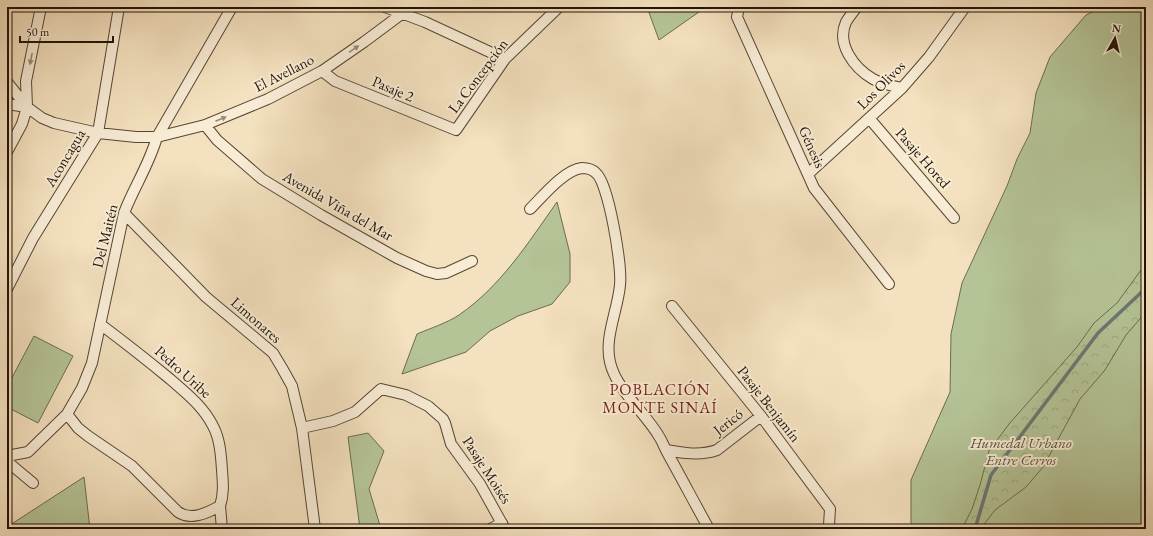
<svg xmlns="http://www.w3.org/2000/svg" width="1153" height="536" viewBox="0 0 1153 536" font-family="'EB Garamond',serif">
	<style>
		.grass { fill: #b5c497; stroke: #6a6c4f }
		.forest { fill: url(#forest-crowns); stroke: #6a6c4f }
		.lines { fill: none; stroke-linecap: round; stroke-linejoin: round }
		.stream { stroke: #6c7873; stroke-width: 3.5 }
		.minor-casing { stroke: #554635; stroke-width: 12 }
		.minor { stroke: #f8ecd5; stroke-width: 10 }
		.oneway { fill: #978a78 }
		.labels { text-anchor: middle; stroke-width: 4; stroke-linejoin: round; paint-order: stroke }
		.street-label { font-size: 15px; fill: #201307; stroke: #f8ecd5 }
		.park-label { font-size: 15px; font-style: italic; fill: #545139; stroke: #f8ecd5 }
		.neighbourhood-label { font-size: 16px; letter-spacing: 1px; fill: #7a1f14; stroke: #f8ecd5 }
	</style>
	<defs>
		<pattern id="forest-crowns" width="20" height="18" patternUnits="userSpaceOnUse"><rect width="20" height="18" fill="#b5c497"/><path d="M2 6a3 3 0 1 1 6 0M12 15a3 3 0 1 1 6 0" fill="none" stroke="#9ba881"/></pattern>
	</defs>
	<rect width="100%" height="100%" fill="#f4e1bf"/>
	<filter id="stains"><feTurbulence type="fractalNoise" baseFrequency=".005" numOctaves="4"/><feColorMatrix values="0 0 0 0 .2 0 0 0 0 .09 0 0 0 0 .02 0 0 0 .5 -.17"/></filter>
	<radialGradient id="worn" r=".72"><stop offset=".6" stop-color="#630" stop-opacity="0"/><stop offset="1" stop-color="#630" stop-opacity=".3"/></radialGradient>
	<path class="grass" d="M 647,7 L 706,7 L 659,40 Z
		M 1103,7 L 1146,7 L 1146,529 L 911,529 L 911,480 L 950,392 L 951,334 L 962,283 L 1007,186 L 1017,159 L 1030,133 L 1036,93 L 1050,57 L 1086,15 Z
		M 557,202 L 570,254 L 570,282 L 552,304 L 518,316 L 490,331 L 466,352 L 402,374 L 417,334 C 431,328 447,323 459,315 C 501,286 528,243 557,202 Z
		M 34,336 L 73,356 L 38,423 L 7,407 L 7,387 Z
		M 368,433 L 384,451 L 369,489 L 381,529 L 360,529 L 348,437 Z
		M 84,477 L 90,529 L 7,529 L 7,527 Z"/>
	<path class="forest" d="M 1146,265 L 1146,312 L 1126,335 L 1105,370 L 1080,399 L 1043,467 L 1026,487 L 995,510 L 985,523 L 982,529 L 962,529 L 972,509 L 980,485 L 989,451 L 1009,424 L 1077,347 L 1094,323 L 1117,303 L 1144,266 Z"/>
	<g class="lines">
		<path class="stream" d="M 975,529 L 991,475 L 1098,333 L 1146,288"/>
		<defs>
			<path id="minor" d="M 385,7 L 425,22 L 505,59
				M 739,7 L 737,17 L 814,188 L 889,284
				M 857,7 C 853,12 849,17 846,22 C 836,44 854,68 873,79 C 882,84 893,86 902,88
				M 322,71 L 335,81 L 456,130 L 505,59 L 559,7
				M 7,82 L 27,107 L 42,118 L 54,123 L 98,133 L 136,137 L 157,137 L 205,125 L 268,99 L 322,71 L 364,42 L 411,7
				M 7,104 L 27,107
				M 869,118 L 954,218
				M 205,125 L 217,140 L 262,179 L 321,215 L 397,258 L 426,271 L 437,274 L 446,273 L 472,261
				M 7,152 L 22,124 L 27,107 L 26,81 L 41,7
				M 808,174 L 902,88 L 929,57 L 965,7
				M 530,209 C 543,196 564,170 582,168 C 587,168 593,170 596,173 C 609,184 622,266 620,285 C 618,309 604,338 610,362 C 616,390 647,414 660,438 C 663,443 665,449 668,454 C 682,479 695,504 709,529
				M 124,213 L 206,297 L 273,353 L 282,368 L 292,386 L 302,428 L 315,529
				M 7,289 L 33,238 L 98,133 L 119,7
				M 672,306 L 761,416 L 830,509 L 829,525 L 827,529
				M 67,414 L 78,428 L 88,436 L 132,466 L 178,512 C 191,521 207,513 220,506 C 224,494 223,483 222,470 C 221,455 220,439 213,426 C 203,406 186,393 170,379 C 147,360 124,342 100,324
				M 302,428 L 333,421 L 355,412 L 381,389 L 406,395 L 428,406 L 443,419 L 445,423 L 451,444 L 480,484 L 505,529
				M 666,450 C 683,453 700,456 717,450 L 761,416
				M 7,456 L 28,452 L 67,414 L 82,388 L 92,363 L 124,213 C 134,187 149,165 157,137 L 232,7
				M 7,457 L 9,463 L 33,483
				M 220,506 L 222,529
				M 490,529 L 502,523"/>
		</defs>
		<use href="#minor" class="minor-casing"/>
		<use href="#minor" class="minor"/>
	</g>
	<defs><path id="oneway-solid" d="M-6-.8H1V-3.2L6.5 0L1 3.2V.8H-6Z"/></defs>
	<g class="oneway">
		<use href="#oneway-solid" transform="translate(354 49) rotate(-34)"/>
		<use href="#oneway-solid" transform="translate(31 59) rotate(101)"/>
		<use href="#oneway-solid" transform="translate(221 119) rotate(-23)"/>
	</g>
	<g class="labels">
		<g class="street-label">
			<text transform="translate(284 73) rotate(-27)" y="5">El Avellano</text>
			<text transform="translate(478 76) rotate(-53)" y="5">La Concepción</text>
			<text transform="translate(881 85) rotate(-45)" y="5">Los Olivos</text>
			<text transform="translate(393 89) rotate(23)" y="5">Pasaje 2</text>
			<text transform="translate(812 147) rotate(66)" y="5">Génesis</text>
			<text transform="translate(65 158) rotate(-59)" y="5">Aconcagua</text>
			<text transform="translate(923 158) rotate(49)" y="5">Pasaje Hored</text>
			<text transform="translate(338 206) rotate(30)" y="5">Avenida Viña del Mar</text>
			<text transform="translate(105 236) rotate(-76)" y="5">Del Maitén</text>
			<text transform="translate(256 320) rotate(41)" y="5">Limonares</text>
			<text transform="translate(183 372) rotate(42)" y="5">Pedro Uribe</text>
			<text transform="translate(769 404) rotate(52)" y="5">Pasaje Benjamín</text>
			<text transform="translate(728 422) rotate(-38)" y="5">Jericó</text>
			<text transform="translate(487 470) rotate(57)" y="5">Pasaje Moisés</text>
		</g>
		<g class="park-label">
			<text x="1021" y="448">Humedal Urbano<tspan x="1021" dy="17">Entre Cerros</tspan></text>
		</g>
		<g class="neighbourhood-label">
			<text x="660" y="395">POBLACIÓN<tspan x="660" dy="18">MONTE SINAÍ</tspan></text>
		</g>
	</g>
	<rect width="1153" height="536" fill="none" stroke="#f4e1bf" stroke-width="24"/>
	<rect x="8" y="8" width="1137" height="520" fill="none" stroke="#201307" stroke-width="2"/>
	<rect x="12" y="12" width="1129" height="512" fill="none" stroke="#201307"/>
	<g transform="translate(1115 38) rotate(8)" stroke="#f8ecd5" stroke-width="3" paint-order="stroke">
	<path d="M0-3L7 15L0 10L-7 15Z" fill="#201307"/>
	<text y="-6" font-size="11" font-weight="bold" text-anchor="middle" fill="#201307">N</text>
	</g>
	<path d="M20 36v6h93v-6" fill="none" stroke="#201307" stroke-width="2"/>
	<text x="26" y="36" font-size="12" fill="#201307" stroke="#f8ecd5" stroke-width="3" paint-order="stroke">50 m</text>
	<rect width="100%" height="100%" filter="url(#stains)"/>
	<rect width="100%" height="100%" fill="url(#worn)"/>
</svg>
